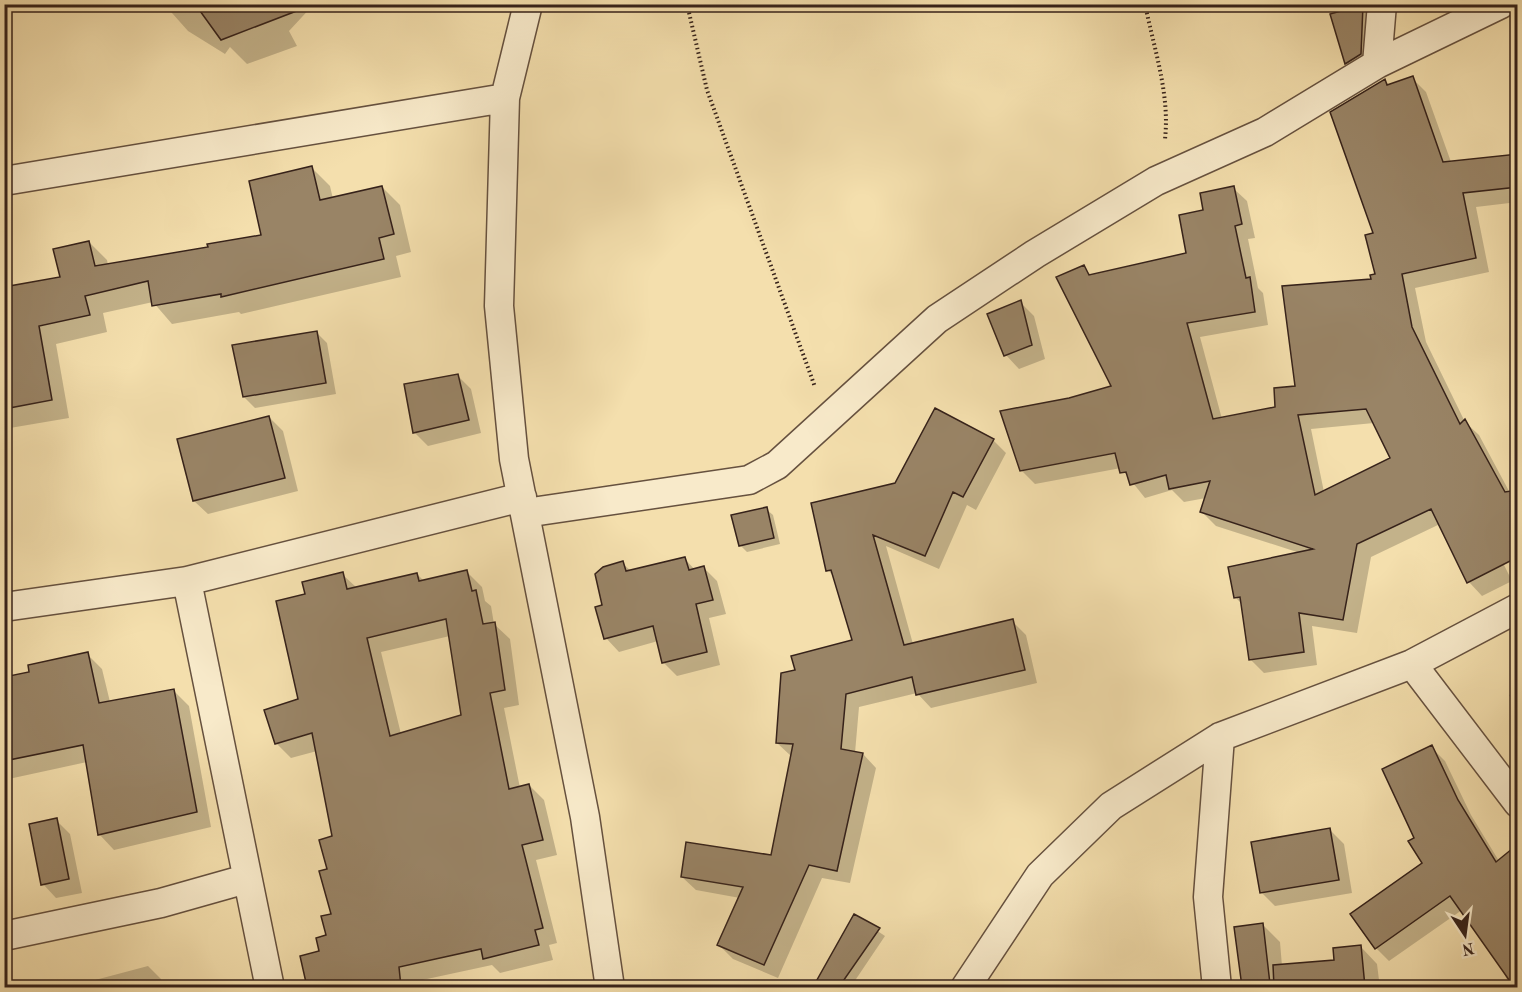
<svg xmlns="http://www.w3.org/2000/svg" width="1522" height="992" viewBox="0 0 1522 992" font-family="'Old Standard TT',serif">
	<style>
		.shadow { fill: #0003; fill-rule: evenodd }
		.building { fill: #998466; stroke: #36221a; stroke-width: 1.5; fill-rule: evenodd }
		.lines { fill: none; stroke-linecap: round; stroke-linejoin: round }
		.minor-casing { stroke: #66513f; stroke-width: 31 }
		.path { stroke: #36221a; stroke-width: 4; stroke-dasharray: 1.5 3; stroke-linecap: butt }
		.minor { stroke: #f8eaca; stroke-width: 28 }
	</style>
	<rect width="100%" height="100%" fill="#f4dfad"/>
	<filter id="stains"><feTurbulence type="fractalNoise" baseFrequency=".00333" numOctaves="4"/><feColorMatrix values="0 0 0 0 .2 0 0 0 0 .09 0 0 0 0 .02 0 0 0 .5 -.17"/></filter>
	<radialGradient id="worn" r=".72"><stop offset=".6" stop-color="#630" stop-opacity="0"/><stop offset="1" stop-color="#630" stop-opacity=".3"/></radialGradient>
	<path class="shadow" d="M 164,4 L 314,4 L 289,31 L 297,46 L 247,64 L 230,47 L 225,54 L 188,31 Z
		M 920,4 L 930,4 L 924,8 Z
		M 1363,7 L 1369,13 L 1367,61 L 1353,70 L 1346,63 L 1332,15 Z
		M 1412,78 L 1426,92 L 1451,162 L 1518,155 L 1518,202 L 1476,207 L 1489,272 L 1415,288 L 1426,342 L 1465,422 L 1479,435 L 1510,493 L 1494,545 L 1512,581 L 1482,596 L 1469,582 L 1440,524 L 1371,557 L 1357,633 L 1312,626 L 1317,665 L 1264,673 L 1250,659 L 1242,604 L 1236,598 L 1300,553 L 1216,526 L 1202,512 L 1206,498 L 1184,502 L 1172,490 L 1145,498 L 1121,468 L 1035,484 L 1021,470 L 1070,399 L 1113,386 L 1083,267 L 1092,276 L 1188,254 L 1205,211 L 1233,188 L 1247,201 L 1255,238 L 1248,239 L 1258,288 L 1263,293 L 1268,325 L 1200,337 L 1222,419 L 1277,408 L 1296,388 L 1377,276 L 1375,234 L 1385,80 L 1390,86 ZM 1374,423 L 1392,459 L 1324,492 L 1311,429 Z
		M 312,168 L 330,186 L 333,199 L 382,187 L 400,205 L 411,252 L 396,256 L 401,277 L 241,314 L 239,312 L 172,324 L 153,302 L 103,313 L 107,332 L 56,344 L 69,418 L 4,429 L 4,289 L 62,279 L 89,242 L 107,260 L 108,265 L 209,248 L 262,236 Z
		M 1020,302 L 1034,316 L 1045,359 L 1019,369 L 1006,355 Z
		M 316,332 L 327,343 L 336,394 L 255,408 L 244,397 Z
		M 457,375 L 471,389 L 481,433 L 428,446 L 414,432 Z
		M 269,417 L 283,431 L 298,491 L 208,514 L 194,501 Z
		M 993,440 L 1006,453 L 976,510 L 967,505 L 939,569 L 886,546 L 913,644 L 1012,621 L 1026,635 L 1037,683 L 931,708 L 917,693 L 859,707 L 855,753 L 863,754 L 876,768 L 850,883 L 822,878 L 778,978 L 733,959 L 719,945 L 740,898 L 696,890 L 682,877 L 772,857 L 791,756 L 777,743 L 797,671 L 854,641 L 835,578 L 828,570 L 896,485 Z
		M 766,509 L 773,515 L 780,544 L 747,552 L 740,545 Z
		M 685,559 L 695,570 L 704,568 L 717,581 L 726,614 L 709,618 L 720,665 L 677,676 L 663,662 L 658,641 L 619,652 L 606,638 L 604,606 L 622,563 L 631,571 Z
		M 467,572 L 482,587 L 485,601 L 491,606 L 494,624 L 510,639 L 519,705 L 504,708 L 520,788 L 529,785 L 544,800 L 557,855 L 536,860 L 557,943 L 549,945 L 553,960 L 500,973 L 492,965 L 413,982 L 414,988 L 309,988 L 301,957 L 321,952 L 328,937 L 333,915 L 329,870 L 334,837 L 317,751 L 291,758 L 276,743 L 300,700 L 307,595 L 342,574 L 357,588 L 417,574 L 424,581 ZM 450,636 L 463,716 L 401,734 L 381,652 Z
		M 87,654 L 102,669 L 110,702 L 174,691 L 189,706 L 211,827 L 114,850 L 99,834 L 87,762 L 4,780 L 4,698 L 31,673 Z
		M 1518,691 L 1518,712 L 1509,695 Z
		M 1431,747 L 1445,761 L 1471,815 L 1499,861 L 1518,846 L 1518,988 L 1511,988 L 1500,965 L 1462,910 L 1389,961 L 1376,948 L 1424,864 L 1416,838 Z
		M 56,820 L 70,834 L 82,893 L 56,898 L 43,884 Z
		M 1330,830 L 1344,844 L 1352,893 L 1275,906 L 1261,892 Z
		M 855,916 L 885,936 L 850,988 L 815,988 Z
		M 1263,925 L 1280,942 L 1282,966 L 1335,962 L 1361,947 L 1377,964 L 1380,988 L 1243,988 L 1236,928 Z
		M 148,966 L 161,979 L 163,988 L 65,988 Z"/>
	<path class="building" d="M 195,4 L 306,4 L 307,7 L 221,40 Z
		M 1363,5 L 1361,54 L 1345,64 L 1330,14 Z
		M 1413,76 L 1443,162 L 1518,154 L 1518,187 L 1463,193 L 1476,258 L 1402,274 L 1412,327 L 1460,424 L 1465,419 L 1505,492 L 1518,490 L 1518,557 L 1467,583 L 1431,509 L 1357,544 L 1343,620 L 1299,613 L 1304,652 L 1249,660 L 1240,597 L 1234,598 L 1228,567 L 1313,549 L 1200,512 L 1210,481 L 1169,489 L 1166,475 L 1130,485 L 1126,472 L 1120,473 L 1115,453 L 1020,471 L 1000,411 L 1069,398 L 1111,386 L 1056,277 L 1084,265 L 1089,275 L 1186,253 L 1179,215 L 1203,210 L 1200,193 L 1234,186 L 1242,224 L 1235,226 L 1246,278 L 1250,277 L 1255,312 L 1187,323 L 1213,419 L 1275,407 L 1274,388 L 1295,386 L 1282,286 L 1371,279 L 1370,275 L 1375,274 L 1365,235 L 1373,233 L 1330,112 L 1385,79 L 1387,85 ZM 1366,409 L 1390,458 L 1315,495 L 1298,415 Z
		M 312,166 L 320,200 L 382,186 L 394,234 L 379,238 L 384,259 L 221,297 L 221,294 L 152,306 L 148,281 L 85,296 L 90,315 L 39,326 L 52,400 L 4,409 L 4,287 L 60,277 L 53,249 L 89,241 L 95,266 L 208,247 L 207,244 L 261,235 L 249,181 Z
		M 1021,300 L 1032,345 L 1004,356 L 987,314 Z
		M 317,331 L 326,383 L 243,397 L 232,345 Z
		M 458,374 L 469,420 L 413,433 L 404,384 Z
		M 935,408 L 994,439 L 963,497 L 953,492 L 925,556 L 873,535 L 904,645 L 1013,619 L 1025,670 L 916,695 L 912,677 L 846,694 L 841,749 L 863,753 L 837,871 L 809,865 L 764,965 L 717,945 L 743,887 L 681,877 L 686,842 L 771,855 L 793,744 L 776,743 L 781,673 L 795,670 L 791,656 L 852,640 L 831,570 L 826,571 L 811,503 L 895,483 Z
		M 269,416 L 285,478 L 193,501 L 177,439 Z
		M 767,507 L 774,538 L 739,546 L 731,515 Z
		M 685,557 L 689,570 L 704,566 L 713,600 L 696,604 L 707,652 L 662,663 L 653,626 L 604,639 L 595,607 L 602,605 L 595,574 L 603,567 L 623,561 L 626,571 Z
		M 467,570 L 472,591 L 476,590 L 483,624 L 495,622 L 505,690 L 490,693 L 509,789 L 529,784 L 543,840 L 522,845 L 543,928 L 535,930 L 539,945 L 483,959 L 481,949 L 399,967 L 401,987 L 307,987 L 300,956 L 319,951 L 316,938 L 326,935 L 321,916 L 331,914 L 319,871 L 327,869 L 319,840 L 332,836 L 312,733 L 275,744 L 264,710 L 298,699 L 276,601 L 305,594 L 302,582 L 343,572 L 347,589 L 417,573 L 419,581 ZM 446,619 L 461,715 L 390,736 L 367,638 Z
		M 88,652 L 99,703 L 174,689 L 197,812 L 98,835 L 83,745 L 4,761 L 4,677 L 29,672 L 28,665 Z
		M 1432,745 L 1458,800 L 1496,862 L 1518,844 L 1518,987 L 1514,987 L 1450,896 L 1375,949 L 1350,914 L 1422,863 L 1408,841 L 1414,838 L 1382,769 Z
		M 57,818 L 69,879 L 41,885 L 29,824 Z
		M 1330,828 L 1339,880 L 1260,893 L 1251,842 Z
		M 854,914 L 880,928 L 839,987 L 813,987 Z
		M 1263,923 L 1270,984 L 1242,987 L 1234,927 Z
		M 1361,945 L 1365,987 L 1274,987 L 1273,965 L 1334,960 L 1333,948 Z"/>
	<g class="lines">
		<defs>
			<path id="minor" d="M 528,4 L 505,98 L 499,306 L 514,459 L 585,817 L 610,988
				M 1377,64 L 1382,4
				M 4,181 L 505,98
				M 525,513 L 749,480 L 777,465 L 937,319 L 1035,254 L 1156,181 L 1265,132 L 1377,64 L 1501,4
				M 187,581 L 270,988
				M 4,607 L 187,581 L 522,497
				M 1412,664 L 1518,803
				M 4,936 L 161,903 L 246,879
				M 965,988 L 1040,875 L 1111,806 L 1220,737 L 1412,664 L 1518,608
				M 1217,988 L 1208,897 L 1220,737"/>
		</defs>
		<use href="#minor" class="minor-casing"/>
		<path class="path" d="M 687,4 L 707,90 L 815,387
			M 1145,4 C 1154,49 1170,94 1165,139"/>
		<use href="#minor" class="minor"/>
	</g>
	<rect width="1522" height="992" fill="none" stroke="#f4dfad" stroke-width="24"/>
	<rect x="6" y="6" width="1510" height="980" fill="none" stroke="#36221a" stroke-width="3"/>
	<rect x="12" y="12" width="1498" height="968" fill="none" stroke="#36221a" stroke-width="1.5"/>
	<g transform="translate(1465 935) rotate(167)" stroke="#f8eaca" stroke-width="4.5" paint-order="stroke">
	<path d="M0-4.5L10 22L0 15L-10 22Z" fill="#36221a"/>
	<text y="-9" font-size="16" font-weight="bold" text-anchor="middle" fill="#36221a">N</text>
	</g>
	<rect width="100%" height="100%" filter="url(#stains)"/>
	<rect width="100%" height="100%" fill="url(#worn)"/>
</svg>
